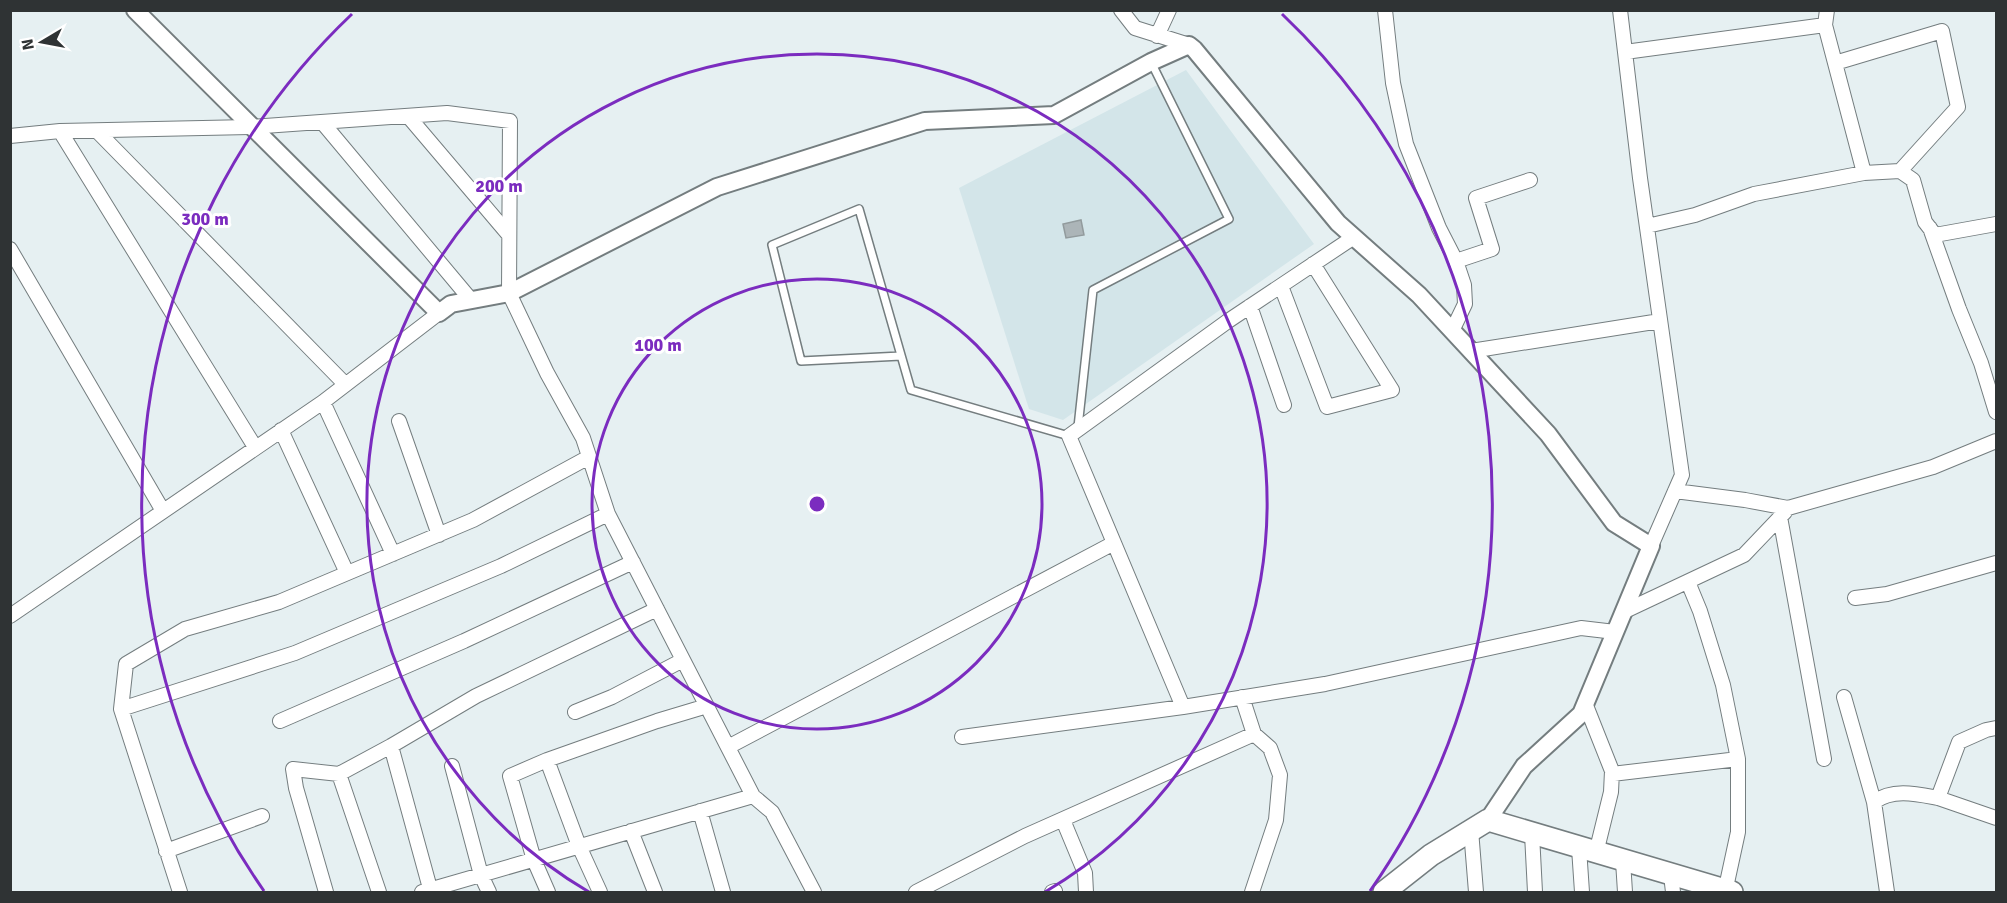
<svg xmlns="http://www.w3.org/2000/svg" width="2007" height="903" viewBox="0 0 2007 903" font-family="Signika,sans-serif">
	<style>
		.built { fill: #d3e5e9 }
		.building { fill: #acb5b8; stroke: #929b9d; stroke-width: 1.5 }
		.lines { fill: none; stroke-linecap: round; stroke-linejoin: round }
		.service-casing { stroke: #747d7f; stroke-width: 10 }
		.minor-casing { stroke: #747d7f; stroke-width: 16 }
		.tertiary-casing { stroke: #747d7f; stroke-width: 20 }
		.primary-casing { stroke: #747d7f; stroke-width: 24 }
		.service { stroke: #fff; stroke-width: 7 }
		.minor { stroke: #fff; stroke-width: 14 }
		.tertiary { stroke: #fff; stroke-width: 16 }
		.primary { stroke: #fff; stroke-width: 21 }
		.ring { fill: none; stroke: #7b2cbf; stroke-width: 3 }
		.centre { fill: #7b2cbf; stroke: #fff; stroke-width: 3 }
		.ring-label { font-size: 18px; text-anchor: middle; font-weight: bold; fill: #7b2cbf; stroke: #fff; stroke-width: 6; stroke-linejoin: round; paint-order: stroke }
	</style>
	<rect width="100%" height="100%" fill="#e6f0f2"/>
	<path class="built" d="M 1186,70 L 1314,244 L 1063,420 L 1029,409 L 959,188 Z"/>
	<path class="building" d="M 1081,220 L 1084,235 L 1066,238 L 1063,224 Z"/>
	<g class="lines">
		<defs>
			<path id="service" d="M 901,356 L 801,361 L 772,245 L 859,209 L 911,390 L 1069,436
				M 1078,427 L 1093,290 L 1229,219 L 1151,62"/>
			<path id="minor" d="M 1121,10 L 1135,28 L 1189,45
				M 1385,10 L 1393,83 L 1406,144 L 1439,228 L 1456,261 L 1464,285 L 1465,304 L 1452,331
				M 1620,10 L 1640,178 L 1682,475 L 1651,546
				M 1827,10 L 1825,25 L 1864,173
				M 1157,36 L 1169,10
				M 1625,52 L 1825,25
				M 1835,63 L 1942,31 L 1958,107 L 1900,171
				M 408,116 L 509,235
				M 322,122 L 471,300
				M 60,131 L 255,447
				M 97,131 L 345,384
				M 10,136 L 60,131 L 250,127 L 447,113 L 510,121 L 509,293 L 547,373 L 583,438 L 608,514 L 753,796 L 772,812 L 814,892
				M 1647,226 L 1695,215 L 1754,194 L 1864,173 L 1900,171 L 1913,180 L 1925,222 L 1935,235 L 1996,224
				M 1930,228 L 1959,309 L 1981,363 L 1996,412
				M 10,249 L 163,511
				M 1456,261 L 1492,249 L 1476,198 L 1530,180
				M 1281,286 L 1327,407 L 1392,390 L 1313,264
				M 1250,306 L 1284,405
				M 1471,351 L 1660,321
				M 323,402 L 393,554
				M 399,421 L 439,535
				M 281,430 L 347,573
				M 1675,491 L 1745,500 L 1788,508 L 1933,467 L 1996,441
				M 1780,517 L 1824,759
				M 1688,582 L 1700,611 L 1723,685 L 1738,759 L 1738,832 L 1725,892
				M 1855,598 L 1887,594 L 1996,563
				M 1623,612 L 1744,555 L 1785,512
				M 10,616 L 323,402 L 439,313
				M 1242,697 L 1254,734 L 1270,748 L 1280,775 L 1276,820 L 1252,892
				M 1844,697 L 1874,802 C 1893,788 1917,794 1938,798
				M 1585,703 L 1612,771 L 1611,792 L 1596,853
				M 1183,707 L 1069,436 L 1228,321 L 1354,237
				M 121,709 L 295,653 L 501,566 L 608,514
				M 575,712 L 612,697 L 683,660
				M 280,721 L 464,641 L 633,562
				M 1996,728 L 1986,730 L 1959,742 L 1938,798 L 1996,818
				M 962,737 L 1183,707 L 1325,684 L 1581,628 L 1615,632
				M 391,746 L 431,892
				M 728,747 L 1114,543
				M 547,760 L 510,776 L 534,860 L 548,892
				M 452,766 L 481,875 L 489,892
				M 339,774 L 379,892
				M 1612,774 L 1738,759
				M 1874,802 L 1887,892
				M 700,811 L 723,892
				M 1063,820 L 1085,873 L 1086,892
				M 1471,830 L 1476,892
				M 631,831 L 655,892
				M 1532,834 L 1535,892
				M 1579,848 L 1582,892
				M 166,851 L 262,816
				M 1623,861 L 1625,892
				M 1671,875 L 1673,892
				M 180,892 L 121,709 L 126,664 L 185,629 L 279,602 L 473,520 L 589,457
				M 326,892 L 296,788 L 293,769 L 339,774 L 391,746 L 476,696 L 657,609
				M 422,892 L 753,796
				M 600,892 L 579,846 L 547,760 L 657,721 L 707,706
				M 916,892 L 1025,836 L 1254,734
				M 1052,892 L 1055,891"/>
			<path id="tertiary" d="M 135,10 L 439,313 L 451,304 L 509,293 L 717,187 L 925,121 L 1054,115 L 1151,62 L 1189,45 L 1194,49 L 1338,223 L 1419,295 L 1548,434 L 1614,523 L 1651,546 L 1581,714 L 1524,766 L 1488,820"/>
			<path id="primary" d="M 1384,892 L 1431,855 L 1488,820 L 1732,892"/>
		</defs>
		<use href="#service" class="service-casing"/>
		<use href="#minor" class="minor-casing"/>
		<use href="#tertiary" class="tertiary-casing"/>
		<use href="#primary" class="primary-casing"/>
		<use href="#service" class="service"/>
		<use href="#minor" class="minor"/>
		<use href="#tertiary" class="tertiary"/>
		<use href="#primary" class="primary"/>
	</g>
	<g class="ring">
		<circle cx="817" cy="504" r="225"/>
		<path d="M589 892A450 450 0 1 1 1045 892"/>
		<path d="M264 891A675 675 0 0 1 352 14M1282 14A675 675 0 0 1 1370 891"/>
	</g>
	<circle cx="817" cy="504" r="9" class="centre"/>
	<g class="ring-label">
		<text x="499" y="192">200 m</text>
		<text x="205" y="225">300 m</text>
		<text x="658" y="351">100 m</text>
	</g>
	<rect width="2007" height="903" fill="none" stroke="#2f3334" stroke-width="24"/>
	<g transform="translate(42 42) rotate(260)" stroke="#ffffff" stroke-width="4.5" paint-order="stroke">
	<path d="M0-4.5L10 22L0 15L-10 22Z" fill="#2f3334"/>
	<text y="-9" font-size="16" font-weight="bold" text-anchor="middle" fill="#2f3334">N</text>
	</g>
</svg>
